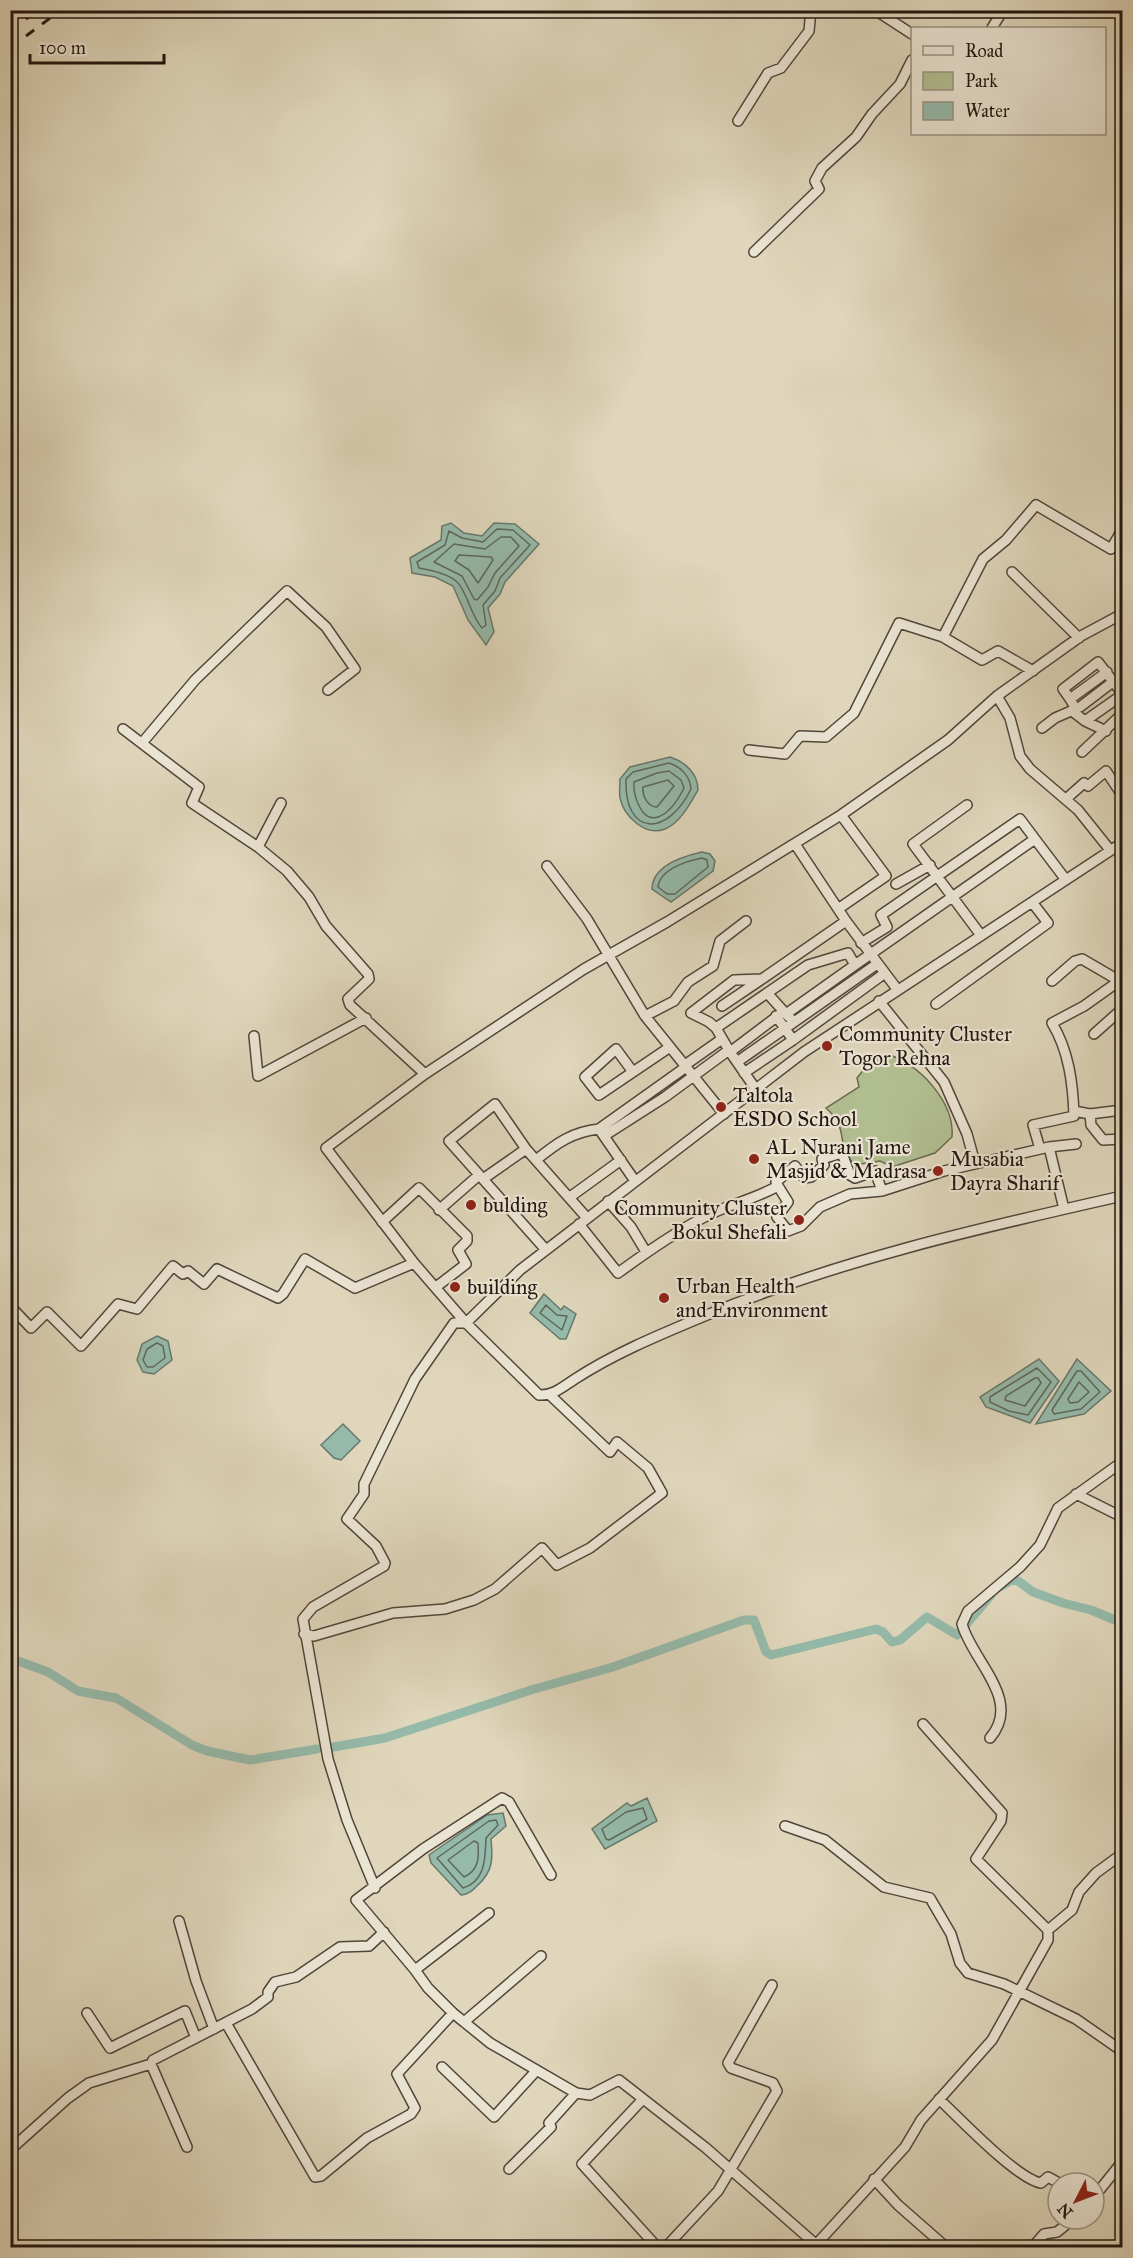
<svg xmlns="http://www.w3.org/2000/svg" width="1133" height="2258" viewBox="0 0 1133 2258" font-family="'IM FELL Great Primer',serif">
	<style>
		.green { fill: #b1be91; stroke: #6a6a50; stroke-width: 1.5 }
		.water { fill: #95baaa; stroke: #67786c; stroke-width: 1.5 }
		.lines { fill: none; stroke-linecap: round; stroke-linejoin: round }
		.shore { stroke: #5c685c; stroke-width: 1.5 }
		.canal { stroke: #95baaa; stroke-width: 9 }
		.minor-casing { stroke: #51453a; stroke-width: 12 }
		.minor { stroke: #eae4d3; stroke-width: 9 }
		.rail { stroke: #22150f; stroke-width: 3; stroke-dasharray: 10 10; stroke-linecap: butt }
		.poi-dot { fill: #8f2418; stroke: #eae4d3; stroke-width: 2 }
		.labels { text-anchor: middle; stroke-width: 4.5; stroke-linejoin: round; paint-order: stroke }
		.poi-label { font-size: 21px; fill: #22150f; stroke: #eae4d3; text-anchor: start }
	</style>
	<rect width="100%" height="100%" fill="#dfd6bb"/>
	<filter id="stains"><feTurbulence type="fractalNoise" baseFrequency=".00333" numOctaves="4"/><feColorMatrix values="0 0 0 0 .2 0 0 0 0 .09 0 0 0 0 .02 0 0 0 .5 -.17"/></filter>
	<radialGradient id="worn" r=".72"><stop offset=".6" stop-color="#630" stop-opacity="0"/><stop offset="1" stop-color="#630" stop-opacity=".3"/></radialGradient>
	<path class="green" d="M 886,1054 C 918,1062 955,1102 952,1137 L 935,1153 L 898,1165 L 893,1167 L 880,1161 L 855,1165 C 834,1145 851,1130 826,1108 L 859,1087 L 857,1078 L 869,1063 Z"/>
	<path class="water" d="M 451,523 L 464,533 L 482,536 L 494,523 L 515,524 L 539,544 L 505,582 L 500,594 L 488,608 L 494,632 L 486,645 L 468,620 L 453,586 L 435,577 L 412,573 L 410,558 L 441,540 L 442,526 Z
		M 670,757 C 685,762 698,773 698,790 C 690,804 680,823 665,829 C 645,837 624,816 620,798 C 619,792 620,785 620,779 L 630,767 Z
		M 702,852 L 710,854 L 715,861 L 713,871 L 671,902 L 652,889 C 652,865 684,856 702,852 Z
		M 544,1294 L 561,1310 L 564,1306 L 576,1314 L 566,1339 L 560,1339 L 530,1313 Z
		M 157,1336 L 168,1341 L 172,1360 L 154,1374 L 143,1372 L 137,1360 L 142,1344 Z
		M 1039,1359 L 1059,1381 L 1030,1423 L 986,1407 L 980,1397 Z
		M 1077,1359 L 1111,1391 L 1084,1414 L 1036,1424 Z
		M 343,1424 L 360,1441 L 341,1460 L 334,1458 L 321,1445 Z
		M 647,1798 L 657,1821 L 605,1849 L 592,1829 L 627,1803 L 631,1806 Z
		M 503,1813 L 506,1826 L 491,1839 C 493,1859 493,1871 478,1885 C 472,1891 469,1894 461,1895 L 431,1863 L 429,1855 L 487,1815 Z"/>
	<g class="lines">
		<path class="shore" d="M 497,529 L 513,530 L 530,545 L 500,578 L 495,591 L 483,605 L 486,625 L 482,628 C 470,615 467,590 456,581 C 446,573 431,570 419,568 L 417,562 L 445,545 L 449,531 L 462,538 L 483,542 Z
			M 501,537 L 511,537 L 519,546 L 495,573 L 488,587 L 477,600 L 474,599 L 462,576 L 434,562 L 454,544 L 485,549 Z
			M 459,555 L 491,557 L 493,560 L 478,583 L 469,570 L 455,561 Z
			M 669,763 C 681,767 690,776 691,789 C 667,838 624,836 626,779 L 633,772 Z
			M 669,771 L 681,780 L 684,788 C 679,798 670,813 658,817 C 641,823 633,794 634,782 L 657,773 Z
			M 668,780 L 674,786 L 657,807 C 648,807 642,796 643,787 Z
			M 702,858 L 707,860 L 708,867 L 675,894 L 667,894 L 658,887 C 660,869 687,861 702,858 Z
			M 546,1305 L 557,1315 L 567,1316 L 562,1330 L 540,1313 Z
			M 157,1343 L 163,1346 L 165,1358 L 153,1367 L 147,1367 L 143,1360 L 147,1349 Z
			M 1037,1368 L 1051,1382 L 1028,1415 L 1009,1411 L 990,1402 L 990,1397 Z
			M 1077,1371 L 1081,1371 L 1100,1392 L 1081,1409 L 1054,1414 L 1052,1410 Z
			M 1035,1378 L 1038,1378 L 1041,1383 L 1025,1406 L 1005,1400 L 1006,1396 Z
			M 1079,1382 L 1089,1392 L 1078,1402 L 1070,1403 L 1068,1399 Z
			M 643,1808 L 647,1819 L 609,1840 L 606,1839 L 602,1829 L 626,1812 Z
			M 496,1820 L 498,1825 L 486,1838 C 485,1858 486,1881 463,1888 L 437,1858 L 489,1821 Z
			M 474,1841 L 478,1843 C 479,1858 479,1870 464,1877 L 448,1860 Z"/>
		<path class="canal" d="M 1001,1586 L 1012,1580 L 1018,1581 L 1033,1592 L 1063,1603 L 1091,1610 L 1122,1623
			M 10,1658 L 48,1672 L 78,1691 L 116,1698 L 192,1745 L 207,1751 L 250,1760 L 317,1749
			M 328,1748 L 385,1738 L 531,1690 L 613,1667 L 744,1620 L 754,1620 L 766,1652 L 771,1655 L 876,1629 L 883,1632 L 892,1642 L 900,1640 L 927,1617 L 957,1635 L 991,1595"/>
		<defs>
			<path id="minor" d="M 875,10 L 912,34
				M 10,17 L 20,10
				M 992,28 L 1003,10
				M 738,121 L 768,73 L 781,68 L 809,31 L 811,10
				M 754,252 L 819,189 L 815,181 L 822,168 L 856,137 L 872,114 L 900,84 L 912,60
				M 1012,572 L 1079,638
				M 1122,614 L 1081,636 L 997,696 L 948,740 L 841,815 L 667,922 L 584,969 L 425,1074 L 326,1148 L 414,1263 L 466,1323 L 520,1270 L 804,1052 L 1122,843
				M 943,637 L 982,660 L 998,651 L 1033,671
				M 997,696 L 1010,718 L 1020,756 L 1030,769 L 1078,810 L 1110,850
				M 1070,699 L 1063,689 L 1098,662 L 1122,693
				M 1073,704 L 1070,699 L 1107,672
				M 1072,711 L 1085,721 L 1122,695
				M 1085,721 L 1106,731
				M 1042,728 L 1055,718 L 1080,707 L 1114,681
				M 123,729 L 199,787 L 192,803 L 258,847 L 287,871 L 309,897 L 326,926 L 368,974 L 369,979 L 348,999 L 350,1005 L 425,1074
				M 142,743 L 195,680 L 287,591 L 326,627 L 355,669 L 328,690
				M 749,750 L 785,754 L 800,736 L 826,737 L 854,713 L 899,623 L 943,637 L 983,559 L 1006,540 L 1036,505 L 1111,549 L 1122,530
				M 1082,752 L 1122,714
				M 1066,799 L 1084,783 L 1088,786 L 1106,771 L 1122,795
				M 967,805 L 913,844 L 980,934
				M 795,844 L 846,921 L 897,989
				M 258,847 L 281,803
				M 547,866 L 587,919 L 645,1016 L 724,1114
				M 896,884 L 930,865
				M 838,909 L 886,876 L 841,815
				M 861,943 L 887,927 L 881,915 L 1020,819 L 1035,839
				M 855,965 L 1035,839 L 1066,880
				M 1052,981 L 1075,961 L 1082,959 L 1118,980
				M 768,994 L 786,1014
				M 879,1001 L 944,1082 L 967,1134 L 975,1163
				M 936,1004 L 1048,923 L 1032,902
				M 722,1006 L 762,979
				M 645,1016 L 674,1001 L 688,982 L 713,966 L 720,941 L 746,921
				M 776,1016 L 793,1040 L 885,973
				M 716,1028 L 709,1022 L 691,1013 L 734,980 L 762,979 L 846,921
				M 1094,1034 L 1122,1009
				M 254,1036 L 258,1076 L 366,1018
				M 730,1052 L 716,1028 L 808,965 L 848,953 L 855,965 L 786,1014 L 793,1021
				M 737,1062 L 877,964
				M 685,1065 L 722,1039
				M 633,1072 L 616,1049 L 585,1077 L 599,1095 L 670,1047
				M 744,1073 L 793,1040
				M 755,1088 L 730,1052 L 779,1015
				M 1074,1111 L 1090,1114 L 1091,1125 L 1103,1140 L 1122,1139
				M 1090,1114 L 1122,1110
				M 604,1136 L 665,1097 L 729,1050
				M 1049,1147 L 1076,1144
				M 526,1149 L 587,1218
				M 1040,1149 L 1033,1125 L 1074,1116 C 1073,1084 1069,1051 1052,1023 L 1084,1006 L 1122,979
				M 536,1160 C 557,1143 572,1132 599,1129
				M 483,1179 L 526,1149 L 495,1104 L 449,1141 L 546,1250
				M 635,1181 L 599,1129 L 686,1067
				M 778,1186 L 788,1202 L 777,1217 L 788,1231 L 801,1226 L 820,1207 L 850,1194 L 882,1191 L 944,1171 L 1049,1147 L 1064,1209
				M 570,1197 L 621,1160
				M 608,1201 L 631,1227 L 646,1252
				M 439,1210 L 479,1175
				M 382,1222 L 419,1188 L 467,1236 L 467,1241 L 458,1250 L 466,1264 L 436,1287
				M 579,1224 L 618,1273 C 648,1251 689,1222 722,1209 C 742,1201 758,1197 778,1186 L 776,1182 L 795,1166 L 804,1178 L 811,1177 L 824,1165 L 822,1159 L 842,1153 L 850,1175 L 855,1178 L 875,1171 L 882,1191
				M 10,1306 L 31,1328 L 47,1312 L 81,1346 L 118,1304 L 137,1309 L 173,1266 L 183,1274 L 188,1271 L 204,1284 L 217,1269 L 278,1298 L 283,1294 L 305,1259 L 355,1288 L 414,1263
				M 1076,1494 L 1122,1517
				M 304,1634 L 314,1636 L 393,1613 L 445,1609 L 474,1600 L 495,1589 L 542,1548 L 557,1565 L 590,1548 L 662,1493 L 648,1468 L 617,1442 L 610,1452 L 550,1395
				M 990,1738 C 1023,1700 972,1661 962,1624 L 968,1611 L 1020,1567 L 1040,1545 L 1058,1508 L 1122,1462
				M 785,1826 L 825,1840 L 884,1887 L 930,1898 L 951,1934 L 960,1963 L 968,1973 L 1004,1984 L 1076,2019 L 1122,2051
				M 551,1875 L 509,1802 L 502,1798 L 423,1849 L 356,1900 L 415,1970 L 428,1988 L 453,2013 L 490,2043 L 576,2093 L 590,2095 L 619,2080 L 706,2148 L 820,2248
				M 375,1888 L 347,1820 L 328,1759 L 303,1619 L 313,1607 L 384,1566 L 385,1563 L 376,1546 L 347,1519 L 364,1494 L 364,1484 L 415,1379 L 454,1323 L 466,1323 L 539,1395 C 553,1396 564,1386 575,1379 C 615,1353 659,1335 702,1317 C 838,1260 980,1228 1122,1196
				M 179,1921 L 196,1981 L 214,2029
				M 1048,1930 L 1072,1910 L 1079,1892 L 1096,1873 L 1122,1854
				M 415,1970 L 489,1913
				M 87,2013 L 110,2048 L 185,2011 L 196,2038
				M 464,2022 L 541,1956
				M 226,2023 L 315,2177 L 321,2176 L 367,2138 L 411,2114 L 415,2108 L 397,2074 L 453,2013
				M 151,2064 L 187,2147
				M 442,2067 L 494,2117 L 536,2071
				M 643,2099 L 582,2164 L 658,2248
				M 939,2099 C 959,2118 1017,2179 1041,2183 L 1048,2177 L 1059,2183
				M 10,2150 L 68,2098 L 89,2083 L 151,2064 L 153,2060 L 252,2009 L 268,1997 L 268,1992 L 275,1982 L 296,1977 L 340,1947 L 369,1946 L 384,1932
				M 509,2169 L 551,2127 L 549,2123 L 576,2093
				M 874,2179 L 898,2205 L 947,2248
				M 1094,2197 L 1122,2162
				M 665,2248 L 718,2191 L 777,2091 L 773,2083 L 731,2068 L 728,2063 L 772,1985
				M 813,2248 L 905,2147 L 921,2120 L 992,2040 L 1048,1940 L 1048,1930 L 976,1859 L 1001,1821 L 1002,1813 L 923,1724
				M 1032,2248 L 1044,2234 L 1057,2232 L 1073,2219"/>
		</defs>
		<use href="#minor" class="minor-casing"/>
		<use href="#minor" class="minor"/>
		<path class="rail" d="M 10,31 L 38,10
			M 10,48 L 61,10"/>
	</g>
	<g class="poi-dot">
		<circle cx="827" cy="1046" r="6"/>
		<circle cx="721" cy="1107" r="6"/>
		<circle cx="754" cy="1159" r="6"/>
		<circle cx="938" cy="1171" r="6"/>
		<circle cx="471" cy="1205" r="6"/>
		<circle cx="799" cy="1220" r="6"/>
		<circle cx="455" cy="1287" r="6"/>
		<circle cx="664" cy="1298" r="6"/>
	</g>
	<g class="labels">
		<g class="poi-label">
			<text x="839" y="1041">Community Cluster<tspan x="839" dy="24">Togor Rehna</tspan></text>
			<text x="733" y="1102">Taltola<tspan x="733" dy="24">ESDO School</tspan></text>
			<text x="766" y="1154">AL Nurani Jame<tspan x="766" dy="24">Masjid &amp; Madrasa</tspan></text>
			<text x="950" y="1166">Musabia<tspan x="950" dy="24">Dayra Sharif</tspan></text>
			<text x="483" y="1212">bulding</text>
			<text x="787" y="1215" text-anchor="end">Community Cluster<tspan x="787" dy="24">Bokul Shefali</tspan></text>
			<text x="676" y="1293">Urban Health<tspan x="676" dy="24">and Environment</tspan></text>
			<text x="467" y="1294">building</text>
		</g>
	</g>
	<rect width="1133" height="2258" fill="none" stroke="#dfd6bb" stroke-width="36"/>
	<rect x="12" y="12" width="1109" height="2234" fill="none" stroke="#22150f" stroke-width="3"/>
	<rect x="18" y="18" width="1097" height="2222" fill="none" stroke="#22150f" stroke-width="1.5"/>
	<rect x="911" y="27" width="195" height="108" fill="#eae4d3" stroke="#9a9185" stroke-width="1.5"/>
	<rect x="923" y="46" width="30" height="9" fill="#eae4d3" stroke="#9a9185" stroke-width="1.5"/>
	<text x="965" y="57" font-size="18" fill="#22150f">Road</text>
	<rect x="923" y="72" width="30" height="18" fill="#b1be91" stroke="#9a9185" stroke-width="1.5"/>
	<text x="965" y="87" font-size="18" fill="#22150f">Park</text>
	<rect x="923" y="102" width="30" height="18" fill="#95baaa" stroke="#9a9185" stroke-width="1.5"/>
	<text x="965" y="117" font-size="18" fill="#22150f">Water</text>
	<g transform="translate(1076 2201) rotate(228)"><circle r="28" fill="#eae4d3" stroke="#9a9185" stroke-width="1.5"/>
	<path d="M0-4.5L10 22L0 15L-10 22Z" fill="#8f2418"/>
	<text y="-9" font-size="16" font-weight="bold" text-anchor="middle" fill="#22150f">N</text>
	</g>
	<path d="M30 54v9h134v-9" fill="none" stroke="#22150f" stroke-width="3"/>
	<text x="39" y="54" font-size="18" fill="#22150f" stroke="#eae4d3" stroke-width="4.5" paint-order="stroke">100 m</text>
	<rect width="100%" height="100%" filter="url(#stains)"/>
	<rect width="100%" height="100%" fill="url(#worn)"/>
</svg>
